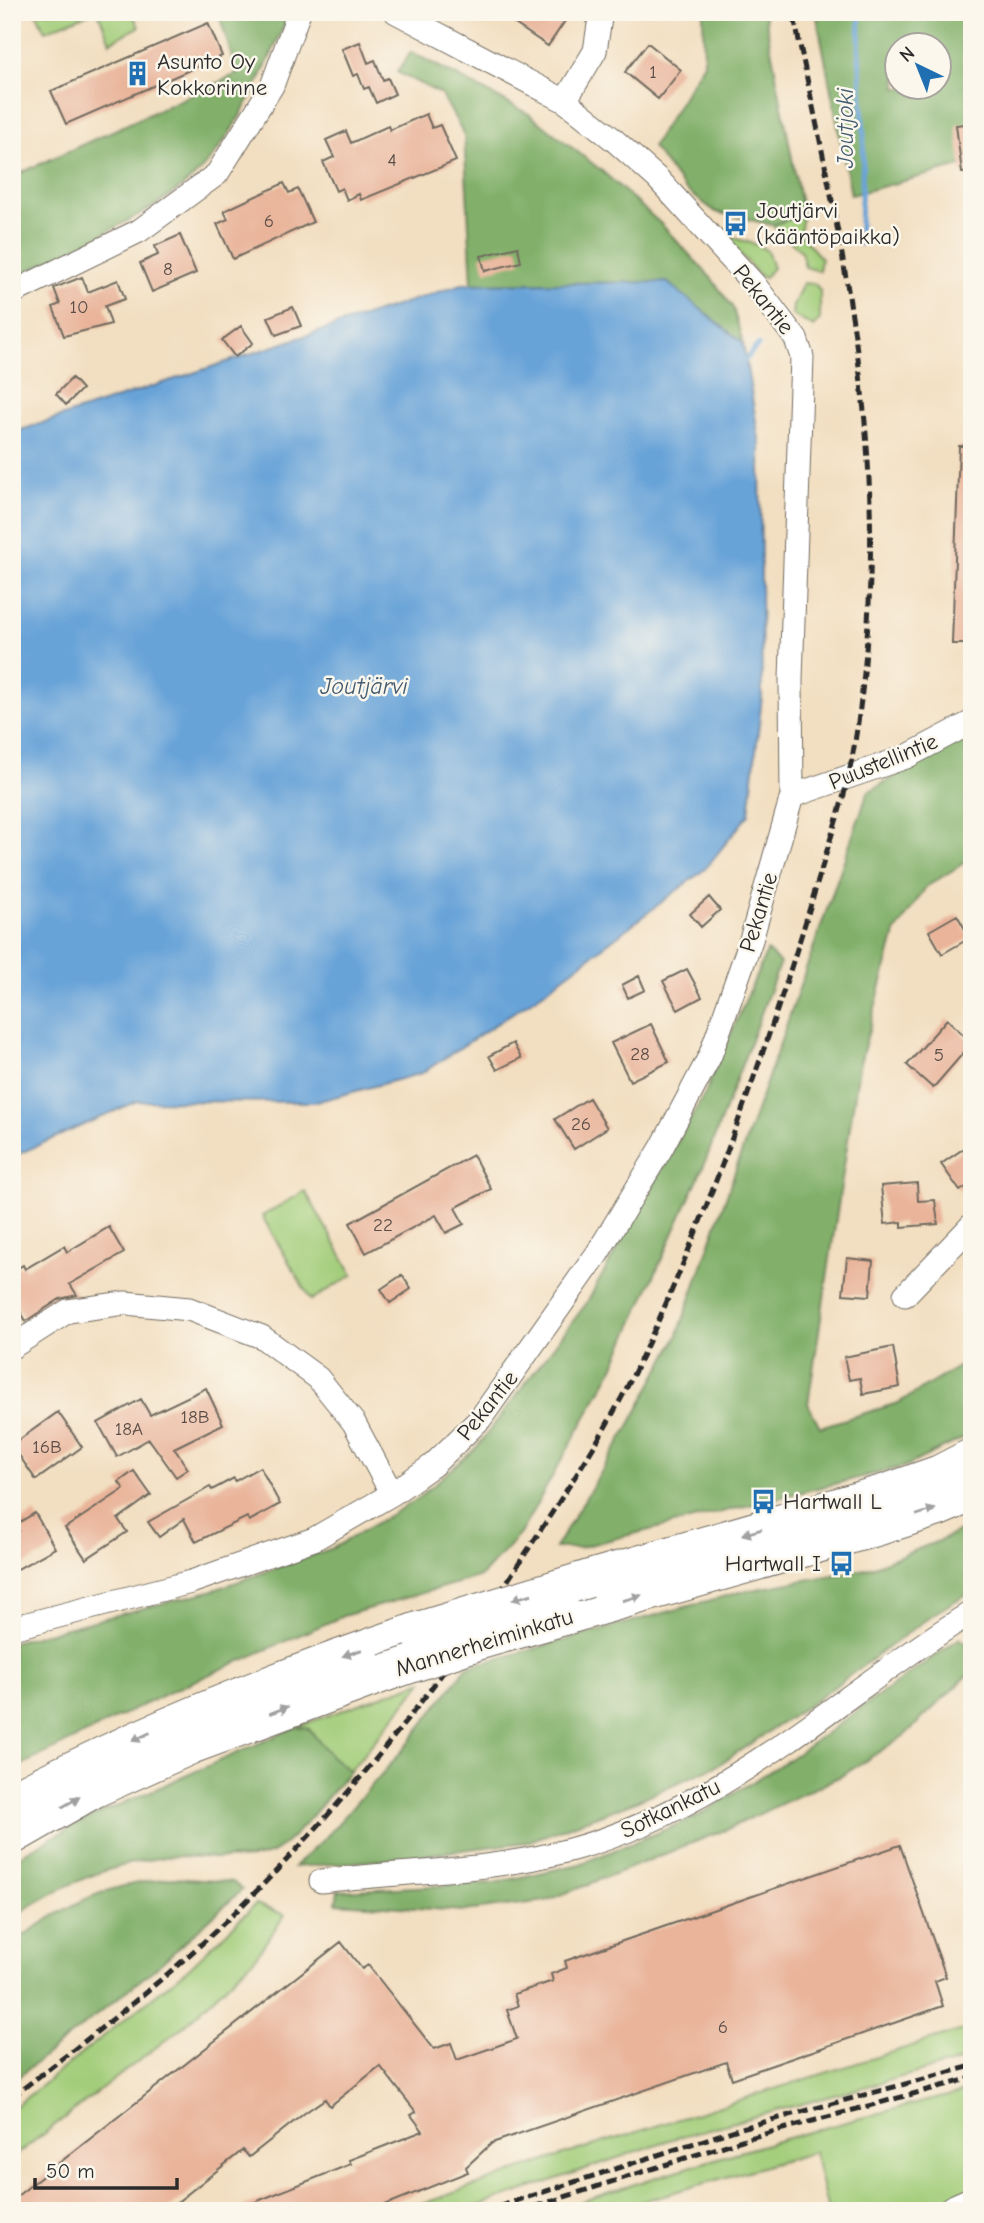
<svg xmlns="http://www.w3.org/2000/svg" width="984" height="2223" viewBox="0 0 984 2223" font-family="'Comic Neue',sans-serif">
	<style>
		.green { fill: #a3cd7a; stroke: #677c52; stroke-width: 2 }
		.forest { fill: #82b06a; stroke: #566e4a; stroke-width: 2; fill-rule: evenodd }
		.water { fill: #67a3d8; stroke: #496782; stroke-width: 2 }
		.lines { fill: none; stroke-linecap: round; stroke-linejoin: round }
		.stream { stroke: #67a3d8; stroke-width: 5 }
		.building { fill: #e9b49a }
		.street-casing { stroke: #716a5f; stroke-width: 25 }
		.secondary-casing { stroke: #716a5f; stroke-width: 34 }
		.primary-casing { stroke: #716a5f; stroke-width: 39 }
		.street { stroke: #fff; stroke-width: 23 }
		.secondary { stroke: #fff; stroke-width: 32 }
		.primary { stroke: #fff; stroke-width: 37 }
		.rail { stroke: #2b2b2b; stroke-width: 5; stroke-dasharray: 10 5; stroke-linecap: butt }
		.primary-bridge-casing { stroke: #716a5f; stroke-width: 39; stroke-linecap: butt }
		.primary-bridge { stroke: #fff; stroke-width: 37 }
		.oneway { fill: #a0a0a0 }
		.labels { text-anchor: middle; stroke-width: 5; stroke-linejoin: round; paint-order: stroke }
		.number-label { font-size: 19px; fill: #5a4d47 }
		.poi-label { font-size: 23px; fill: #2b2b2b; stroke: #fbf7ec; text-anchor: start }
		.street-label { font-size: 23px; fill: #2b2b2b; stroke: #fbf7ec }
		.water-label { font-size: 24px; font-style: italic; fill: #435b70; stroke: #fbf7ec }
	</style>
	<rect width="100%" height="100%" fill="#fbf7ec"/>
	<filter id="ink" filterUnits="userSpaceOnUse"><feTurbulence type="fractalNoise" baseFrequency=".0143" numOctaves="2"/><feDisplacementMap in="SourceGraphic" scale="14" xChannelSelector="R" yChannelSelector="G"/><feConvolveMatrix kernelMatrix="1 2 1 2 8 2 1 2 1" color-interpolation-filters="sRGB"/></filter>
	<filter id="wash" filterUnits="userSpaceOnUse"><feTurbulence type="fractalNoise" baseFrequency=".00686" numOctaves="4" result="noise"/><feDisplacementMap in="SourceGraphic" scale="28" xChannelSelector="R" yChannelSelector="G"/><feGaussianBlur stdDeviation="1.57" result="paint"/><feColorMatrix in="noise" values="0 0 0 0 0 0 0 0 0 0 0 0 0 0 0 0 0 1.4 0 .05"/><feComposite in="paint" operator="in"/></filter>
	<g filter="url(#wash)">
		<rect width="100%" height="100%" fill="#f2dec0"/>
		<path class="green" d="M 36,12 L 93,12 L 45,31 Z
			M 98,12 L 132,12 L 139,27 L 110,42 Z
			M 803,215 L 800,234 L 821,258 L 819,271 L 805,267 L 801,251 L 772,225 Z
			M 723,235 L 758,245 L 767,251 L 773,268 L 764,278 L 760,276 Z
			M 803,283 L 815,284 L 820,290 L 820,319 L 814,327 L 792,315 L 793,306 Z
			M 305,1191 L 353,1275 L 311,1300 L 262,1216 Z
			M 423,1681 L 350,1771 L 331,1756 L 308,1728 L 296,1727 Z
			M 256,1904 L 285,1915 L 254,1959 L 185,2025 L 12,2158 L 12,2109 L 188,1969 Z
			M 972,2027 L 972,2058 L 675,2138 L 464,2211 L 402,2211 L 557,2157 Z
			M 972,2090 L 972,2188 L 925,2211 L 828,2211 L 814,2152 L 608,2211 L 553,2211 C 691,2164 830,2124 972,2090 Z"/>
		<path class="forest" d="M 214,12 L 290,12 C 267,65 243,121 205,166 C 167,209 65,251 12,279 L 12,177 L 237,74 L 221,21 Z
			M 703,12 L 764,12 L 803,215 L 772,225 L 716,212 L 686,190 L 652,147 L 704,63 Z
			M 816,12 L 972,12 L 972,163 L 851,195 ZM 897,46 L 939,46 L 939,88 L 897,88 Z
			M 411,52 L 529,114 L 602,171 L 661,224 L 712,279 L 733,308 L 743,343 L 667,282 L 472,284 L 464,134 L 441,94 L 397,72 Z
			M 972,733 L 972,858 L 926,887 L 895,933 L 859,1067 L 808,1404 L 820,1427 L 898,1403 L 972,1359 L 972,1434 L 906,1466 L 577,1548 L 555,1548 L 628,1428 L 677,1337 L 868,792 Z
			M 767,951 L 780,963 L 704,1165 L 611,1372 L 520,1534 L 481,1576 L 343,1616 L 167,1693 L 12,1770 L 12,1642 L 214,1590 L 333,1548 L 416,1500 L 477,1447 L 586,1304 L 705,1093 Z
			M 972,1524 L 972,1591 L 935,1613 L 812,1703 L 718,1765 L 629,1804 L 527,1842 L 382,1860 L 294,1867 L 327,1836 L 403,1750 L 467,1667 L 740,1592 L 866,1569 L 944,1539 Z
			M 960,1638 L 972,1648 L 972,1671 L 905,1735 L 843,1775 L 725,1830 L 546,1901 L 465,1911 L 336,1903 L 338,1891 L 494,1883 L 580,1864 L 696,1817 L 791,1758 Z
			M 296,1727 L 308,1728 L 331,1756 L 350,1771 C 328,1795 303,1831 277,1850 C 255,1867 194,1853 165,1857 C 108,1865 60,1885 12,1918 L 12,1864 L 25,1852 L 83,1821 Z
			M 172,1878 L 233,1882 L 242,1890 L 157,1967 L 12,2082 L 12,1943 C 73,1903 97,1886 172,1878 Z"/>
		<path class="water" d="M 667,282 L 743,343 L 760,445 L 762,697 L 749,814 L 705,869 L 544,992 L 422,1073 L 316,1102 L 137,1101 L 12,1157 L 12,433 L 462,284 Z"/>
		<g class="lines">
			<path class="stream" d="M 859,244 L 864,137 L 859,53 L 860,12
				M 746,359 L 758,345"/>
		</g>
		<g id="blocks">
			<path class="building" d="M 518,12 L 553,12 L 565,21 L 548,46 L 512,22 Z
				M 208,23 L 222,56 L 66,124 L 51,91 Z
				M 360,42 L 368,63 L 375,60 L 383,80 L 388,78 L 395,94 L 376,103 L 369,87 L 364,89 L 358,74 L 353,76 L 342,49 Z
				M 648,43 L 681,70 L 658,99 L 625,72 Z
				M 426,114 L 432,128 L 440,125 L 456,161 L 361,200 L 359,194 L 347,200 L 342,188 L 336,191 L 323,162 L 334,157 L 326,140 L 346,131 L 351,143 L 388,126 L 390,130 Z
				M 971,123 L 972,172 L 962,173 L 956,125 Z
				M 284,183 L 289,193 L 298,189 L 313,222 L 233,259 L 217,224 L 228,219 L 224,211 Z
				M 180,235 L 196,273 L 152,292 L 140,263 L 158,255 L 155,246 Z
				M 518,247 L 521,262 L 485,271 L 481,256 Z
				M 82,277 L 88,292 L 118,280 L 125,299 L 105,306 L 111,324 L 64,336 L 53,307 L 60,304 L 54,288 Z
				M 293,307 L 301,326 L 276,335 L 268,317 Z
				M 241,326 L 253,343 L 235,357 L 222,340 Z
				M 72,378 L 82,389 L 66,405 L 56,394 Z
				M 959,446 L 972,446 L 972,644 L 952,644 Z
				M 709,897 L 720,910 L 701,927 L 690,914 Z
				M 957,915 L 970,938 L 942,954 L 929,931 Z
				M 687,969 L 702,997 L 678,1010 L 663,981 Z
				M 639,976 L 645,990 L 628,998 L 622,985 Z
				M 947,1019 L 972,1043 L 933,1088 L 907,1065 Z
				M 651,1024 L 669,1062 L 630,1081 L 611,1043 Z
				M 513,1043 L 521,1058 L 497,1070 L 489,1056 Z
				M 589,1098 L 607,1128 L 574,1149 L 555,1119 Z
				M 972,1143 L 972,1183 L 960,1191 L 941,1164 Z
				M 473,1155 L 491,1189 L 455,1208 L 464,1224 L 446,1233 L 436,1215 L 366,1253 L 350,1223 Z
				M 917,1183 L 918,1201 L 935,1200 L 938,1224 L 902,1227 L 902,1222 L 885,1224 L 881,1186 Z
				M 109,1227 L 124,1253 L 70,1284 L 77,1295 L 60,1299 L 26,1321 L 12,1297 L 12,1271 L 23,1265 L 25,1269 L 64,1246 L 67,1252 Z
				M 847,1258 L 873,1261 L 870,1296 L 843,1294 Z
				M 402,1275 L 411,1289 L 390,1303 L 381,1289 Z
				M 893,1347 L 900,1387 L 863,1394 L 860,1378 L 849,1380 L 844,1357 Z
				M 206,1388 L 223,1424 L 174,1448 L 188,1469 L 176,1477 L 149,1439 L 117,1457 L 98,1423 L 141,1399 L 150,1415 Z
				M 58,1412 L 82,1447 L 36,1480 L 12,1445 Z
				M 260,1467 L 280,1504 L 249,1521 L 247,1517 L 196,1542 L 184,1519 L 159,1537 L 148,1522 L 210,1487 L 212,1490 L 234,1478 L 235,1481 Z
				M 134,1471 L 151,1495 L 118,1519 L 127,1532 L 86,1559 L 65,1528 L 124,1489 L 119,1482 Z
				M 35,1513 L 55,1548 L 12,1572 L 12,1535 L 19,1531 L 15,1525 Z
				M 900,1845 L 946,1977 L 935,1981 L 943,2006 L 732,2079 L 726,2062 L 492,2143 L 466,2167 L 468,2172 L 370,2211 L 235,2210 L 351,2164 L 349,2160 L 423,2131 L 411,2115 L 416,2112 L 380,2066 L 330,2106 L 325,2099 L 306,2112 L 249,2157 L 243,2150 L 166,2211 L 17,2211 L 12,2205 L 12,2200 L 341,1942 L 362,1969 L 368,1965 L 434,2049 L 451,2043 L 457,2060 L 517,2039 L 507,2010 L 518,2006 L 514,1994 L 553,1981 L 551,1974 L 567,1968 L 565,1961 Z"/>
		</g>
	</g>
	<g filter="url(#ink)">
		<use href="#blocks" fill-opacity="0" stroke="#716a5f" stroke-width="2"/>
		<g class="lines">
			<defs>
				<path id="street" d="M 565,101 L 595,51 L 601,12
					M 18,290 L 139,231 L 217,174 L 272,86 L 299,12
					M 792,796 L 906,757 L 972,722
					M 905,1295 L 972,1225
					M 12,1347 L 68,1311 L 125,1303 L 189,1309 L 262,1337 L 318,1378 L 354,1423 L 392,1494
					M 12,1628 L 191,1582 L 314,1539 L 392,1494 L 433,1465 L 480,1419 L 597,1254 L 661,1149 L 710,1056 L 751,940 L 792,796 L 791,679 L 802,357 L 796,339 L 754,284 L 658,179 L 614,140 L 565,101 L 396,12
					M 321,1881 C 405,1871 491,1872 573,1849 C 727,1807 840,1694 972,1612"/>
				<path id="secondary" d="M 954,2211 L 972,2203"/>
				<path id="primary" d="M 588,1579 L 888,1492 L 939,1474 L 972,1457
					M 566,1616 L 878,1527 L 937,1508 L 972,1493
					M 12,1800 C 143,1732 278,1678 417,1631
					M 12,1836 L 94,1789 L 192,1745 L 385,1673"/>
			</defs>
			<use href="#street" class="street-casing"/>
			<use href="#secondary" class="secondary-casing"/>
			<use href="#primary" class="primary-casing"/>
			<use href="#street" class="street"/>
			<use href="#secondary" class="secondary"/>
			<use href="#primary" class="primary"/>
			<path class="rail" d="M 12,2097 C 84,2042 158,1986 224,1923 C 342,1810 442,1683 531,1545 C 567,1489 606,1432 635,1371 C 686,1265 728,1152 767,1040 C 789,976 809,912 828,847 C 835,824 843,801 848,778 C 862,713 868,643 870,577 C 876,384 832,199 793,12
				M 485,2211 L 738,2129 L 972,2066
				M 521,2211 L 742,2140 L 972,2078"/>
			<defs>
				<path id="primary-bridge" d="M 417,1631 L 588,1579
					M 385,1673 L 482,1640 L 566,1616"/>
			</defs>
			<use href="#primary-bridge" class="primary-bridge-casing"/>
			<use href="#primary-bridge" class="primary-bridge"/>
		</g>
		<defs><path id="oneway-solid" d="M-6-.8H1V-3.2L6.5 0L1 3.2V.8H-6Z" transform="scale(1.75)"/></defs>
		<g class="oneway">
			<use href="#oneway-solid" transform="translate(926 1512) rotate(-18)"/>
			<use href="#oneway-solid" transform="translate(752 1532) rotate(164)"/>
			<use href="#oneway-solid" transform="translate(522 1597) rotate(164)"/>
			<use href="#oneway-solid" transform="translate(632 1598) rotate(-16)"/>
			<use href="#oneway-solid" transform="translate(352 1653) rotate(161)"/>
			<use href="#oneway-solid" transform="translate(279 1710) rotate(-21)"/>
			<use href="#oneway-solid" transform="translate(141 1737) rotate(155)"/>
			<use href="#oneway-solid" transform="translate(71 1802) rotate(-30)"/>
		</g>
	</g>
	<defs>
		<symbol id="building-bare" viewBox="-9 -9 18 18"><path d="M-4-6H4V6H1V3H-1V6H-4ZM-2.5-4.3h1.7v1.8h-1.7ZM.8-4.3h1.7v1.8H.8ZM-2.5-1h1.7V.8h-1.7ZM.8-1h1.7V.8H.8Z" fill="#1f6fb2" stroke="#fbf7ec" stroke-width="2.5" paint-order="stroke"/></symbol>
		<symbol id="bus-bare" viewBox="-9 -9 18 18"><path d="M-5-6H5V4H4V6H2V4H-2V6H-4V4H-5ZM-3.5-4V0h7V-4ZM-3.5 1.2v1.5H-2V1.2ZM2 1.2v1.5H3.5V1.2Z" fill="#1f6fb2" stroke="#fbf7ec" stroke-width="2.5" paint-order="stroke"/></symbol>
	</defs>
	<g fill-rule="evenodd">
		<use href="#building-bare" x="120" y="56" width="35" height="35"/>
		<use href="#bus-bare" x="718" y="206" width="35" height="35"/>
		<use href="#bus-bare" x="746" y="1484" width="35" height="35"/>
		<use href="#bus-bare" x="824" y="1546" width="35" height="35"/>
	</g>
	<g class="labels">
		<g class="number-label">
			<text x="653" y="78">1</text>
			<text x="392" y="166">4</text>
			<text x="269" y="227">6</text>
			<text x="168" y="275">8</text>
			<text x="79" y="313">10</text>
			<text x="640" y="1060">28</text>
			<text x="939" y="1061">5</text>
			<text x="581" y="1130">26</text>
			<text x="383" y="1231">22</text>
			<text x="195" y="1423">18B</text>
			<text x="129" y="1435">18A</text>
			<text x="47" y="1453">16B</text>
			<text x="723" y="2033">6</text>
		</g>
		<g class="poi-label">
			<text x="157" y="69">Asunto Oy<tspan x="157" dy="26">Kokkorinne</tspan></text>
			<text x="756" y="218">Joutjärvi<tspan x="756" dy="26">(kääntöpaikka)</tspan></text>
			<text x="783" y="1509">Hartwall L</text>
			<text x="821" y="1571" text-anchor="end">Hartwall I</text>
		</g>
		<g class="street-label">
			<text transform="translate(764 299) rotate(51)" y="8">Pekantie</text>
			<text transform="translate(883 761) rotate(-22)" y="8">Puustellintie</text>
			<text transform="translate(758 912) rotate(-73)" y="8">Pekantie</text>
			<text transform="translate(487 1405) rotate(-51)" y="8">Pekantie</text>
			<text transform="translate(484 1642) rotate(-17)" y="8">Mannerheiminkatu</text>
			<text transform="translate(670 1808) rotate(-26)" y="8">Sotkankatu</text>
		</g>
		<g class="water-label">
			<text transform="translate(845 128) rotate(-90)" y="8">Joutjoki</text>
			<text x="364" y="694">Joutjärvi</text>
		</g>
	</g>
	<rect width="984" height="2223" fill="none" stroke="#fbf7ec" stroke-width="42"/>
	<g transform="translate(918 66) rotate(317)"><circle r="33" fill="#fbf7ec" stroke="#a8a59f" stroke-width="2"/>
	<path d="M0-5L12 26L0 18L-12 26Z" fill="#1f6fb2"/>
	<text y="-10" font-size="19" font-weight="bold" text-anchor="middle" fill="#2b2b2b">N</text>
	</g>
	<path d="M35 2178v10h142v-10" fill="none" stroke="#2b2b2b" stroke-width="3.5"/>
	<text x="46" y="2178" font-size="21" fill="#2b2b2b" stroke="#fbf7ec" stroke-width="5" paint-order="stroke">50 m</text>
</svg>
